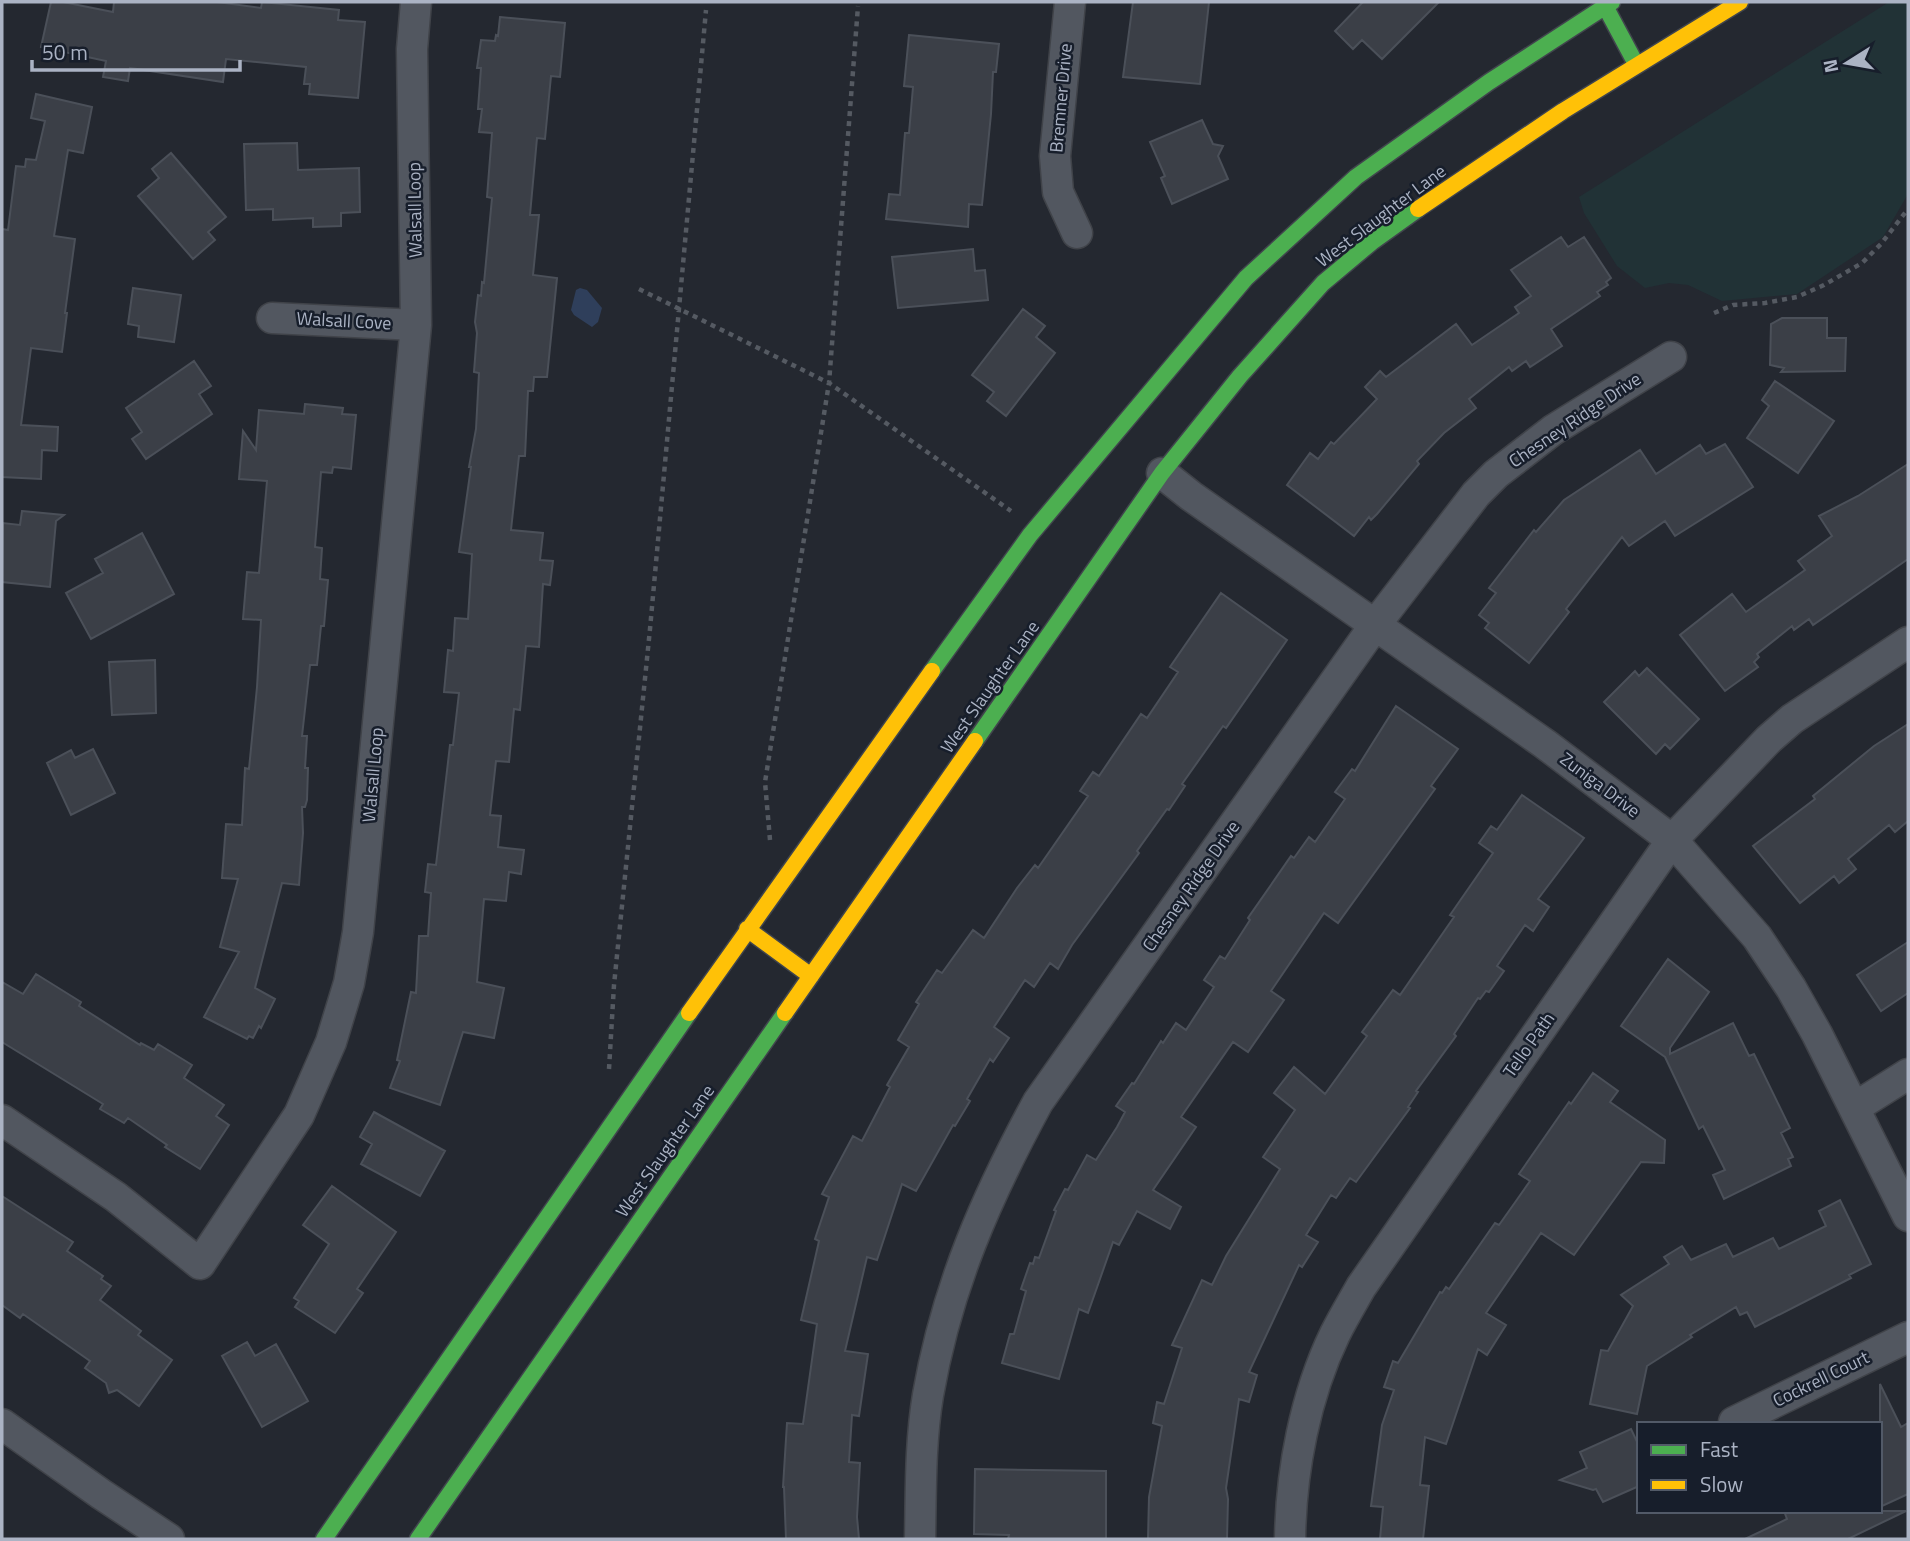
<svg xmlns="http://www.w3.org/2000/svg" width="1910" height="1541" viewBox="0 0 1910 1541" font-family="'Titillium Web',sans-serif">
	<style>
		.green { fill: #213236 }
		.water { fill: #2f3f5b }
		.building { fill: #3b3f47; stroke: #4b5059; stroke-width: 2 }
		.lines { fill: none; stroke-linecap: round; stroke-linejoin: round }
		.street-casing { stroke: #404349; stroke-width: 33 }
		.fast-casing { stroke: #41454d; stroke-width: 19 }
		.slow-casing { stroke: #41454d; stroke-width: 19 }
		.path { stroke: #555a62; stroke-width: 4.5; stroke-dasharray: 5 5; stroke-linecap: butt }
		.street { stroke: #525760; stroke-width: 30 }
		.fast { stroke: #4caf50; stroke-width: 16 }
		.slow { stroke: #ffc107; stroke-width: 16 }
		.labels { text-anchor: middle; stroke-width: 5; stroke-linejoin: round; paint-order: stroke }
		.street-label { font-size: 18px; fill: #abb3c4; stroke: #171e2b }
	</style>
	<rect width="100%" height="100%" fill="#242830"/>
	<path class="green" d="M 1889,2 L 1908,2 L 1908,194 L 1883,237 L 1797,294 L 1722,301 L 1688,285 L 1669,283 L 1645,288 L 1617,266 L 1584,213 L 1579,197 Z"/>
	<path class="water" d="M 580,288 L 587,290 L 602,308 L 598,322 L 592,327 L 574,315 L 571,310 L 576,290 Z"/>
	<path class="building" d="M 51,2 L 63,2 L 113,12 L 114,2 L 217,2 L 261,8 L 262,2 L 339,10 L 338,20 L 365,22 L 358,98 L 309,94 L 310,84 L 304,84 L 306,67 L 226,59 L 223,82 L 130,68 L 128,81 L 103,77 L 106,61 L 41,47 Z
		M 1133,2 L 1209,2 L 1200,84 L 1123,77 Z
		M 1363,2 L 1439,2 L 1382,59 L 1362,40 L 1353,49 L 1335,31 Z
		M 500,17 L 565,23 L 560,77 L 551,76 L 545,139 L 537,138 L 530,215 L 539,215 L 533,275 L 557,278 L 547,377 L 534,377 L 533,391 L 528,391 L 525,456 L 519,456 L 511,530 L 543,533 L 540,560 L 553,561 L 550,585 L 543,584 L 539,647 L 526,646 L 520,710 L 514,709 L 509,762 L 496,761 L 490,815 L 501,816 L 498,847 L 524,850 L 521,874 L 509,872 L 506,901 L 484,899 L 477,982 L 504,988 L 494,1038 L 463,1032 L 440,1105 L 390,1088 L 400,1061 L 397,1060 L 411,992 L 416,993 L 419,936 L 428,936 L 431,893 L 425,892 L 428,864 L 436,865 L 450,745 L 453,745 L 459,693 L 444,692 L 448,650 L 453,651 L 455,618 L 468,619 L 472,554 L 459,552 L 471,467 L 469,467 L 476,429 L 479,373 L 474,372 L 477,333 L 475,322 L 478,295 L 481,296 L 482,282 L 484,283 L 492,198 L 487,197 L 492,133 L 479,132 L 482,109 L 478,109 L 481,68 L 477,68 L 481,40 L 495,41 L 496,35 L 498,36 Z
		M 909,35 L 999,44 L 996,72 L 993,72 L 991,114 L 982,205 L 969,204 L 968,227 L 886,219 L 889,194 L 900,195 L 905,133 L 909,133 L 913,87 L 904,86 Z
		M 36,94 L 92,107 L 83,153 L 68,150 L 54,236 L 75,239 L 65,313 L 67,313 L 62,352 L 31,348 L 21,425 L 58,427 L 57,451 L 42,450 L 41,479 L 2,477 L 2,229 L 8,230 L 16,166 L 25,167 L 26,159 L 36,160 L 45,121 L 31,118 Z
		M 1202,120 L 1213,144 L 1223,146 L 1218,156 L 1228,179 L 1172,204 L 1161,178 L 1165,176 L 1150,142 Z
		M 297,143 L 298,170 L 359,168 L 360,212 L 341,213 L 341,226 L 313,227 L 313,218 L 273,220 L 273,209 L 246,210 L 244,144 Z
		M 171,153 L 226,217 L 208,232 L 215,240 L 193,259 L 138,196 L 159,178 L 152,169 Z
		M 1561,237 L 1568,247 L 1584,237 L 1611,278 L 1606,282 L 1608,285 L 1597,292 L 1600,296 L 1551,329 L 1562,346 L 1530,367 L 1526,361 L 1512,371 L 1509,367 L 1469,399 L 1476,408 L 1444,433 L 1417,461 L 1419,464 L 1377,514 L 1371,520 L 1369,517 L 1354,536 L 1287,485 L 1310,453 L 1318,459 L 1331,442 L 1334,444 L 1377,399 L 1365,387 L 1380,371 L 1386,377 L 1456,324 L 1472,345 L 1519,313 L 1515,307 L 1531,296 L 1511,270 Z
		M 973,249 L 975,271 L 985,270 L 988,300 L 898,308 L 892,257 Z
		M 133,288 L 181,295 L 174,342 L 138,337 L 139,326 L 128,324 Z
		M 1023,309 L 1045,326 L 1036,337 L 1055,353 L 1006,416 L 987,401 L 994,392 L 972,375 Z
		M 1782,318 L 1827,318 L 1827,338 L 1846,338 L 1845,371 L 1781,372 L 1784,368 L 1770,365 L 1771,324 Z
		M 194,361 L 211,386 L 199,394 L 212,414 L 146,459 L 132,439 L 142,432 L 126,408 Z
		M 1775,381 L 1834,421 L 1798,473 L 1747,438 L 1769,406 L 1762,400 Z
		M 305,404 L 343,408 L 342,414 L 356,415 L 351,469 L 333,467 L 332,473 L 321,472 L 315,547 L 322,548 L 320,579 L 328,580 L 324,626 L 321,626 L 317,665 L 310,665 L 302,736 L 307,736 L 305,768 L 308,768 L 307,800 L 305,807 L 302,807 L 303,833 L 299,885 L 282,883 L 255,988 L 275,999 L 261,1028 L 259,1026 L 253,1038 L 249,1036 L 247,1039 L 204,1017 L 239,952 L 220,947 L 238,879 L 222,878 L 226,824 L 242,825 L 245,768 L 249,769 L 257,687 L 261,620 L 243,619 L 247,572 L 259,573 L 267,481 L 239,479 L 243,431 L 256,450 L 259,410 L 304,414 Z
		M 1725,444 L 1753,487 L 1675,536 L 1665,521 L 1629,546 L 1622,537 L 1566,609 L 1569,612 L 1529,663 L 1485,628 L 1489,623 L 1479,615 L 1496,593 L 1489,588 L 1534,530 L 1536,532 L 1564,500 L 1640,450 L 1656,474 L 1700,445 L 1706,454 Z
		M 1908,464 L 1908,559 L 1813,625 L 1809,619 L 1794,630 L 1792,626 L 1757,654 L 1759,657 L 1754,662 L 1758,667 L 1725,691 L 1680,635 L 1732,594 L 1746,612 L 1805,570 L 1798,561 L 1832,536 L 1819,516 L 1858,496 Z
		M 22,511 L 64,515 L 56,521 L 50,587 L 2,582 L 3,523 L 20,525 Z
		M 142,533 L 174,594 L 91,639 L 66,593 L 103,573 L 95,559 Z
		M 1221,593 L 1287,640 L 1226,728 L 1223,726 L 1182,784 L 1185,786 L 1169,810 L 1167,809 L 1137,851 L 1139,853 L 1072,945 L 1058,969 L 1050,963 L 1034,987 L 1025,980 L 994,1027 L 1009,1038 L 993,1062 L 990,1059 L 967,1099 L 970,1101 L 955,1126 L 953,1125 L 916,1191 L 902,1184 L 877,1260 L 867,1257 L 845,1351 L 868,1354 L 859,1416 L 852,1415 L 849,1462 L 860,1463 L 857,1517 L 859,1539 L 786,1539 L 784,1487 L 783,1487 L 787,1423 L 803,1424 L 817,1324 L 801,1320 L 819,1241 L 815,1239 L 829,1197 L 822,1194 L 853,1136 L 862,1141 L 890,1087 L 887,1085 L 909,1047 L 898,1040 L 919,1004 L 916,1002 L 937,970 L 942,973 L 973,930 L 984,938 L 1017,888 L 1035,865 L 1038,868 L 1088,796 L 1080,791 L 1093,772 L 1099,776 L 1141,714 L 1147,718 L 1178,672 L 1170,667 Z
		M 155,660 L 156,713 L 112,715 L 109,662 Z
		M 1647,668 L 1699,719 L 1670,749 L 1665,744 L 1656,754 L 1604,702 L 1635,671 L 1639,676 Z
		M 1396,706 L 1458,749 L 1431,786 L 1435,789 L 1338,923 L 1324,913 L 1271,991 L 1284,1000 L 1248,1052 L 1233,1042 L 1181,1117 L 1196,1127 L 1153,1190 L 1181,1207 L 1170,1229 L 1137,1211 L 1119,1245 L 1113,1242 L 1088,1313 L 1079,1309 L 1059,1379 L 1002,1363 L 1010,1334 L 1014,1334 L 1026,1291 L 1021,1289 L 1030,1263 L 1033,1264 L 1035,1257 L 1039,1258 L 1056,1211 L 1054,1210 L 1065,1189 L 1068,1190 L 1087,1155 L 1096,1160 L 1117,1127 L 1125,1112 L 1116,1106 L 1132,1083 L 1134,1084 L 1161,1041 L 1163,1043 L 1176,1023 L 1186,1030 L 1214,987 L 1204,980 L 1220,956 L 1225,959 L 1250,920 L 1248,918 L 1291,856 L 1294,858 L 1309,837 L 1315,842 L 1345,799 L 1335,792 L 1352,769 L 1355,771 Z
		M 1908,724 L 1908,821 L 1895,832 L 1889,825 L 1848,859 L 1856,869 L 1839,883 L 1834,876 L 1800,903 L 1753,846 L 1815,799 L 1813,796 L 1874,746 Z
		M 93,749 L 115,793 L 71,815 L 47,763 L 71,750 L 75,758 Z
		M 1522,795 L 1584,838 L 1538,899 L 1549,907 L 1533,931 L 1525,925 L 1497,966 L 1504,971 L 1489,992 L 1486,991 L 1480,999 L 1478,998 L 1454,1034 L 1456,1036 L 1416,1091 L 1418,1092 L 1408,1107 L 1410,1108 L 1356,1182 L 1350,1178 L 1336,1198 L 1331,1195 L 1306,1235 L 1318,1242 L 1302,1267 L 1299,1265 L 1249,1372 L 1257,1375 L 1249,1402 L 1239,1399 L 1226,1488 L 1228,1499 L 1227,1539 L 1148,1539 L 1149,1497 L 1162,1426 L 1153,1423 L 1157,1402 L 1164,1404 L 1182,1348 L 1172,1345 L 1202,1280 L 1212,1285 L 1226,1256 L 1280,1169 L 1263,1157 L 1295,1110 L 1274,1093 L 1294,1067 L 1325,1094 L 1367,1036 L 1362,1032 L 1393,990 L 1400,995 L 1454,917 L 1450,915 L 1493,853 L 1479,843 L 1491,826 L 1497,830 Z
		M 1908,942 L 1908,993 L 1881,1011 L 1857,975 Z
		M 1668,959 L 1709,992 L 1670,1048 L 1670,1054 L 1733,1023 L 1749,1056 L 1754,1054 L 1790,1128 L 1781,1133 L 1793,1157 L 1788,1159 L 1791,1166 L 1724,1199 L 1713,1175 L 1725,1170 L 1703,1126 L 1699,1129 L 1665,1057 L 1621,1026 Z
		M 36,974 L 81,1002 L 79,1006 L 140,1045 L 141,1043 L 154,1050 L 158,1044 L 192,1065 L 184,1078 L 224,1105 L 216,1116 L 229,1125 L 200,1169 L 165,1147 L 167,1145 L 128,1118 L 124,1123 L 100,1109 L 103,1104 L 2,1042 L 2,982 L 23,994 Z
		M 1593,1073 L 1618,1091 L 1610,1102 L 1665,1140 L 1664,1163 L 1641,1162 L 1574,1255 L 1541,1233 L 1486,1313 L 1506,1325 L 1487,1355 L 1478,1349 L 1446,1444 L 1425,1437 L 1420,1485 L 1429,1486 L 1423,1539 L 1380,1539 L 1383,1507 L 1371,1506 L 1382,1425 L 1394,1390 L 1384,1387 L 1393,1361 L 1398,1363 L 1440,1292 L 1442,1293 L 1446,1287 L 1449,1289 L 1495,1223 L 1499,1225 L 1516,1201 L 1530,1181 L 1519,1174 L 1569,1102 L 1571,1104 Z
		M 374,1112 L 445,1151 L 420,1196 L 361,1164 L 372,1144 L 360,1137 Z
		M 332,1186 L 396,1232 L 357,1289 L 363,1293 L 335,1333 L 295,1307 L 299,1301 L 294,1298 L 329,1244 L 303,1225 Z
		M 2,1196 L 73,1242 L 67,1251 L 103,1276 L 101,1279 L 111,1286 L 100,1300 L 141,1331 L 138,1335 L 172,1360 L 139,1406 L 117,1390 L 109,1393 L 106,1383 L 85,1368 L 90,1361 L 23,1314 L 20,1318 L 2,1305 Z
		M 1840,1200 L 1871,1264 L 1849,1275 L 1851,1278 L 1755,1327 L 1747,1312 L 1740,1315 L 1736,1307 L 1690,1335 L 1692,1337 L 1647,1366 L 1637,1414 L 1590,1404 L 1601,1350 L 1608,1351 L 1633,1306 L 1621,1295 L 1669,1264 L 1664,1257 L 1682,1246 L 1691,1260 L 1726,1244 L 1733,1257 L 1773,1238 L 1779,1249 L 1826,1226 L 1819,1211 Z
		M 247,1342 L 255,1356 L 276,1344 L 308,1401 L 262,1427 L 222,1356 Z
		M 1880,1384 L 1901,1427 L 1908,1423 L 1908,1494 L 1880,1507 Z
		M 1631,1429 L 1639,1446 L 1639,1486 L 1603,1502 L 1596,1489 L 1593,1490 L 1560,1480 L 1587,1468 L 1580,1452 Z
		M 975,1469 L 1106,1471 L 1106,1539 L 1008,1539 L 1009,1535 L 974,1534 Z
		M 1784,1511 L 1906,1511 L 1848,1539 L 1745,1539 L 1787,1519 Z"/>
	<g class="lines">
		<defs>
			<path id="street" d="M 1070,2 L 1055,156 L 1058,192 L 1077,233
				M 272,318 L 416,325
				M 1162,473 L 1191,496 L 1545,744 L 1672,840 L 1757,937 L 1791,988 L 1817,1034 L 1908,1216
				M 1854,1108 L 1908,1074
				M 2,1120 L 116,1197 L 200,1264 L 299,1115 L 331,1042 L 349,983 L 358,932 L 416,325 L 412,49 L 416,2
				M 1734,1422 L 1908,1337
				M 2,1424 L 101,1494 L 169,1539
				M 920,1539 C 921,1491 920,1443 928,1395 C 947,1286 986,1198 1038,1102 L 1375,625 L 1476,494 L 1496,474 L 1553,430 L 1671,357
				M 1290,1539 C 1291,1471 1305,1396 1335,1334 C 1343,1318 1352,1303 1361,1287 L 1672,840 L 1769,739 L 1792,719 L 1908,642"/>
			<path id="fast" d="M 1605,6 L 1636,64
				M 932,671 L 1030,535 L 1246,278 L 1356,177 L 1489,82 L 1612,2
				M 975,741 L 1162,473 L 1240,376 L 1323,283 L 1372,242 L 1418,209
				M 324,1539 L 689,1013
				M 418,1539 L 785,1013"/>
			<path id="slow" d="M 1418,209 L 1563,111 L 1740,2
				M 747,929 L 811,976
				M 689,1013 L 932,671
				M 785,1013 L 975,741"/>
		</defs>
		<use href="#street" class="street-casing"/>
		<use href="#fast" class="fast-casing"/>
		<use href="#slow" class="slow-casing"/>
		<path class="path" d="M 639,289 L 829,383 L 1011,511
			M 1714,313 L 1733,305 L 1765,303 L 1797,297 L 1824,285 L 1862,263 L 1881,244 L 1908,209
			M 770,840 L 765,782 L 829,383 L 858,6
			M 609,1069 L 614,985 L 650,629 L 706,10"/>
		<use href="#street" class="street"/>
		<use href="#fast" class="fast"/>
		<use href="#slow" class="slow"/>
	</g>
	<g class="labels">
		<g class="street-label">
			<text transform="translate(1061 98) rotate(-85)" y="6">Bremner Drive</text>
			<text transform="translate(415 210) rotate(-91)" y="6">Walsall Loop</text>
			<text transform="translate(1381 216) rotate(-37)" y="6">West Slaughter Lane</text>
			<text transform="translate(344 321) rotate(3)" y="6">Walsall Cove</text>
			<text transform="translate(1575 420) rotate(-34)" y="6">Chesney Ridge Drive</text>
			<text transform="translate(990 687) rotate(-55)" y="6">West Slaughter Lane</text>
			<text transform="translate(373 775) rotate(-85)" y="6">Walsall Loop</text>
			<text transform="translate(1600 785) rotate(37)" y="6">Zuniga Drive</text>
			<text transform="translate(1191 886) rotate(-55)" y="6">Chesney Ridge Drive</text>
			<text transform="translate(1529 1045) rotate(-55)" y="6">Tello Path</text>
			<text transform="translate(665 1151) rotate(-55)" y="6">West Slaughter Lane</text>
			<text transform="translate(1821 1379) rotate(-26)" y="6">Cockrell Court</text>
		</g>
	</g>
	<rect width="1910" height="1541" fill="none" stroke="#abb3c4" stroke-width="7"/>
	<rect x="1637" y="1422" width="245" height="91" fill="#171e2b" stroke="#525a68" stroke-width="2"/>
	<rect x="1651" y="1445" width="35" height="10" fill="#4caf50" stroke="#525a68" stroke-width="2"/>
	<text x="1700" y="1457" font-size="21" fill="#abb3c4">Fast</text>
	<rect x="1651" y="1480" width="35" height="10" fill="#ffc107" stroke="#525a68" stroke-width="2"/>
	<text x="1700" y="1492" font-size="21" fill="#abb3c4">Slow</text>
	<g transform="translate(1847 63) rotate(259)" stroke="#171e2b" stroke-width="5" paint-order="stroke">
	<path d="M0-5L12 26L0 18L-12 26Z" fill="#abb3c4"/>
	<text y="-10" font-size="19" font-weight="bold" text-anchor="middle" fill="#abb3c4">N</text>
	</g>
	<path d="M32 60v10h208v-10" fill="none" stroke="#abb3c4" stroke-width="3.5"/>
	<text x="42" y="60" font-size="21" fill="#abb3c4" stroke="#171e2b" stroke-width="5" paint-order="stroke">50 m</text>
</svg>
